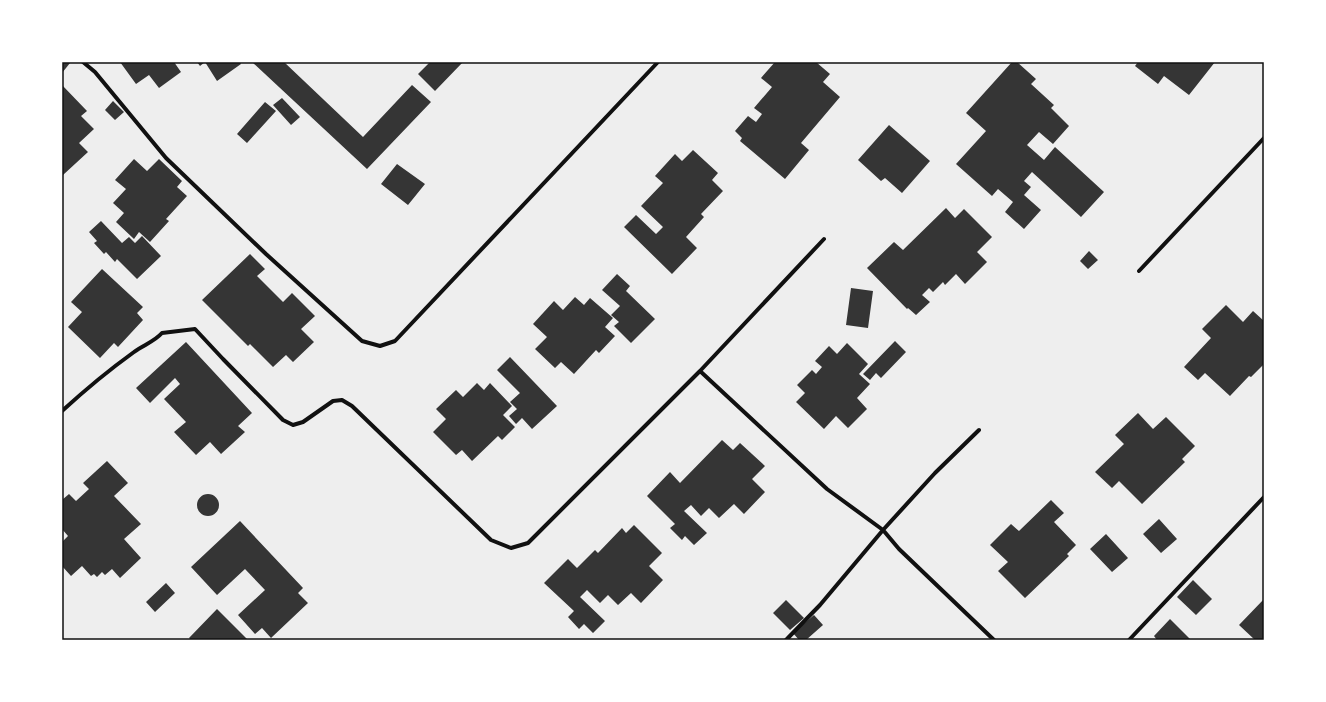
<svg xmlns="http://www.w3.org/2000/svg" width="1326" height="702" viewBox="0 0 1326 702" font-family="Mulish,sans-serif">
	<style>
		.green { fill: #eee }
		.building { fill: #353535 }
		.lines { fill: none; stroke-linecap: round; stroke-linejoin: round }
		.minor { stroke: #111; stroke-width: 4 }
		.neatline { fill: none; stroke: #111; stroke-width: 1.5 }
	</style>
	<rect width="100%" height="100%" fill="#fff"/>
	<path class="green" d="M 62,62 L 1264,62 L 1264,640 L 62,640 Z"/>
	<path class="building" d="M 62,62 L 70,63 L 62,73 Z
		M 120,62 L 174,62 L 181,72 L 159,88 L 149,75 L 136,84 Z
		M 197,62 L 240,62 L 241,64 L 217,81 L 205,62 L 200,66 Z
		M 252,62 L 284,62 L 363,137 L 412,85 L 431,102 L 367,169 Z
		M 430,62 L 463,62 L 435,91 L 418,74 Z
		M 775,62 L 816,62 L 830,74 L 823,82 L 840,97 L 801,143 L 809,150 L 785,179 L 740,141 L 742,138 L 735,131 L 748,116 L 756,122 L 762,114 L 754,108 L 772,87 L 761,78 Z
		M 1012,62 L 1017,62 L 1036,79 L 1031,84 L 1054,105 L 1051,108 L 1069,126 L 1053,144 L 1039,132 L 1027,145 L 1044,160 L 1055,147 L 1104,192 L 1081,217 L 1032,172 L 1024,181 L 1031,187 L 1024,195 L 1041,210 L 1024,229 L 1005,212 L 1013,202 L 998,189 L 992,196 L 956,164 L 986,131 L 966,113 Z
		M 1138,62 L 1215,62 L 1189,95 L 1164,76 L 1158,84 L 1135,66 Z
		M 62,85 L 87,111 L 81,116 L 94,129 L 79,143 L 88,152 L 63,175 L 62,174 Z
		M 282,98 L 300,117 L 291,125 L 273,105 Z
		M 113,101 L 124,112 L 115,120 L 105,110 Z
		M 265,102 L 276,111 L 247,143 L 237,134 Z
		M 889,125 L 930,161 L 902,193 L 885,178 L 881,181 L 858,160 Z
		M 693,150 L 718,173 L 712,180 L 723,191 L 701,214 L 704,217 L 686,237 L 697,248 L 672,274 L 624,227 L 636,215 L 656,234 L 663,227 L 641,206 L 663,183 L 655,176 L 675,154 L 682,161 Z
		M 134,159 L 147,171 L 159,159 L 182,181 L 177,187 L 187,196 L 166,219 L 169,221 L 150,242 L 139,232 L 134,239 L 116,222 L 124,213 L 113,203 L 126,189 L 115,180 Z
		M 397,164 L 425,184 L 408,205 L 381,184 Z
		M 946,208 L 955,218 L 964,209 L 992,237 L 977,252 L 987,262 L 965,284 L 956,274 L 945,285 L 943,282 L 933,292 L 929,288 L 922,295 L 930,302 L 916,315 L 908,308 L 907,309 L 867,268 L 894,242 L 903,250 Z
		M 101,221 L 122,243 L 129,237 L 135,243 L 142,236 L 161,256 L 137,279 L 117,259 L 115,262 L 106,252 L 104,254 L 94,243 L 97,241 L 89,232 Z
		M 1089,251 L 1098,260 L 1088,269 L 1080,261 Z
		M 250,254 L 265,269 L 257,276 L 283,302 L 292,293 L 315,316 L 301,329 L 314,342 L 293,362 L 286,355 L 273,367 L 250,344 L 248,346 L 202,300 Z
		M 102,269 L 143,307 L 137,313 L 143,320 L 118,347 L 114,343 L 100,358 L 68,327 L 82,312 L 71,302 Z
		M 617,274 L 630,286 L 626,291 L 655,319 L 631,343 L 614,326 L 619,322 L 611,315 L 620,306 L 602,290 Z
		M 851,288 L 873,291 L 868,328 L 846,325 Z
		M 575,297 L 584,305 L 590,298 L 613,318 L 605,327 L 615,336 L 599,353 L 596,350 L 574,374 L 561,362 L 555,368 L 535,349 L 547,337 L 533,324 L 554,301 L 563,310 Z
		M 1226,305 L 1243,322 L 1253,311 L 1264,321 L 1264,364 L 1251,377 L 1249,376 L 1230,396 L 1205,373 L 1198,380 L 1184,367 L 1211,338 L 1202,329 Z
		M 895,341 L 906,352 L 881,378 L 876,373 L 870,380 L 863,374 Z
		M 186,342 L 252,413 L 238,426 L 245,432 L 221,454 L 210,442 L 196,455 L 174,432 L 186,422 L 164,399 L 180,384 L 175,378 L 150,403 L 136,388 Z
		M 847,343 L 868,364 L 859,374 L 870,384 L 857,398 L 867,409 L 848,428 L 836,416 L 824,429 L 796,402 L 805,393 L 797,385 L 812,370 L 816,374 L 822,367 L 815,361 L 829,346 L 837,354 Z
		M 510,357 L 557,406 L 532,429 L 522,418 L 516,424 L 509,416 L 517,409 L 510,402 L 520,393 L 497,370 Z
		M 477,383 L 484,390 L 490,383 L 512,406 L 503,415 L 515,427 L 502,440 L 498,436 L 472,461 L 462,450 L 456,455 L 433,432 L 446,419 L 436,409 L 456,390 L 463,397 Z
		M 1138,413 L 1153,429 L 1166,417 L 1195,446 L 1182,459 L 1185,462 L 1142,504 L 1119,481 L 1112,488 L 1095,472 L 1124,444 L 1115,435 Z
		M 722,440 L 733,450 L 740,443 L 765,466 L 752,479 L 765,492 L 744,514 L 734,504 L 719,518 L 709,508 L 701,516 L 691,505 L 684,511 L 707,533 L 694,545 L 685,536 L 682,540 L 670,528 L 675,524 L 647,496 L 670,472 L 680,483 Z
		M 107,461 L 128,483 L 114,496 L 141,524 L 124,539 L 141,558 L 120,578 L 112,569 L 105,575 L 102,572 L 97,577 L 94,574 L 91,576 L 82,566 L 71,576 L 62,566 L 62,542 L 68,536 L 62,529 L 62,500 L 69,494 L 76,501 L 89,489 L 83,483 Z
		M197 505a11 11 0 1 1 22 0a11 11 0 1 1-22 0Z
		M 1051,500 L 1064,513 L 1054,522 L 1076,545 L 1067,554 L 1069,556 L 1025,598 L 998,571 L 1008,562 L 990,545 L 1011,524 L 1019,531 Z
		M 1159,519 L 1177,539 L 1161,553 L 1143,534 Z
		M 240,521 L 303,588 L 298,593 L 308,603 L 271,638 L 262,628 L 255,634 L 238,615 L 265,590 L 245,569 L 217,595 L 191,567 Z
		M 634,525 L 662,553 L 649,566 L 663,580 L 641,603 L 631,593 L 618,605 L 608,595 L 600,603 L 587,590 L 580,597 L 605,621 L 593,633 L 584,624 L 579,629 L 568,617 L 574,611 L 544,583 L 568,559 L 577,568 L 595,550 L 598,553 L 622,528 L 626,533 Z
		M 1106,534 L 1128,558 L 1112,572 L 1090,549 Z
		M 1193,580 L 1212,599 L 1196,615 L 1177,597 Z
		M 166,583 L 175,593 L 155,612 L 146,602 Z
		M 1264,599 L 1264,640 L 1255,640 L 1239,625 Z
		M 786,600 L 804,618 L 790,630 L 773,613 Z
		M 217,609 L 248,640 L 191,640 L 189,638 Z
		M 814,615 L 823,625 L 806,640 L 799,640 L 793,633 Z
		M 1170,619 L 1191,640 L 1157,640 L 1154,636 Z"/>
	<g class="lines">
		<path class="minor" d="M 83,62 L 95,72 L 166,158 L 266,254 L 362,341 L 380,346 L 395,341 L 658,62
			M 1139,271 L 1264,138
			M 700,371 L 827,489 L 883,530 L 935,473 L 979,430
			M 62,411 C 85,390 109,370 134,352 C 143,345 154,342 162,333 L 195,329 L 223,359 L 283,420 L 293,425 L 303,422 L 333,401 L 342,400 L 352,406 L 491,540 L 511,548 L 528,543 L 700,371 L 824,239
			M 786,640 L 820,605 L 883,530 L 899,549 L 994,640
			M 1129,640 L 1264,497"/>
	</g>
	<rect width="1326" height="702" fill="none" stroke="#ffffff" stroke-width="126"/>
	<rect x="63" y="63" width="1200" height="576" class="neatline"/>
</svg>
